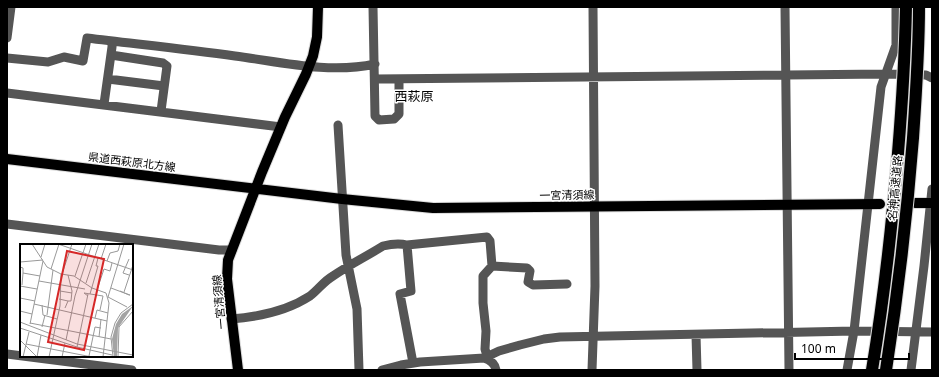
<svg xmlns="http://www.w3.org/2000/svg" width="939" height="377" viewBox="0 0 939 377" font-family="'Noto Sans','Noto Sans JP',sans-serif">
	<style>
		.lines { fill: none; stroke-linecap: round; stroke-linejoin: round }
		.major-casing { stroke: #dbdbdb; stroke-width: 12 }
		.minor { stroke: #555; stroke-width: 9 }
		.major { stroke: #000; stroke-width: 10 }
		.highway-bridge-casing { stroke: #dbdbdb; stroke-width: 14; stroke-linecap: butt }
		.highway-bridge { stroke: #000; stroke-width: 12 }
		.labels { text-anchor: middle; stroke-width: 3; stroke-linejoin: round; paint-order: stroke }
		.street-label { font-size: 11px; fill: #000; stroke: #fff }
		.quarter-label { font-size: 13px; fill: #000; stroke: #fff }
		.inset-road { fill: none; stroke: #999; stroke-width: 1 }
		.view { fill: #d62828; fill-opacity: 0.15; stroke: #d62828; stroke-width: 2 }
		.inset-edge { fill: none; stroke: #000; stroke-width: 2 }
	</style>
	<rect width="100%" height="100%" fill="#fff"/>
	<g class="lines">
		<defs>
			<path id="major" d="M 7,159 L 342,199 L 433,208 L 880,204
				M 915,203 L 932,203
				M 238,370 L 227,279 L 228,260 L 262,172 L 285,117 L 306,74 L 313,56 L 317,37 L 318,7"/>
		</defs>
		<use href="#major" class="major-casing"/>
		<path class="minor" d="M 373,7 L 375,116 L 379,120 L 394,119 L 399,114 L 399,79
			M 785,7 L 789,370
			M 7,38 L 11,7
			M 111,55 L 163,63 L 167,66 L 161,111
			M 7,58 L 48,62 L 64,57 L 83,61 L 87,38 C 136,44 186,49 235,56 C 281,62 329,74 375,64
			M 108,79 L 164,86
			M 375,79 L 886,74 L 926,75 L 932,78
			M 7,93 L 281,127
			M 104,104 L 112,47 L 112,41
			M 338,125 L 346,255 L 357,309 L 359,370
			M 7,224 L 219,250 L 232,250
			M 407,245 L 411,291 L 400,294 L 413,363
			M 231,319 C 258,317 287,311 310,296 C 318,290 324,281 333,276 C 349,265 367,256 383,246 C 391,244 399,243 407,245 L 487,237 L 490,241 L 492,266
			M 696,335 L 697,370
			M 7,354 L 132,370
			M 487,356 L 485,349 L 486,331 L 483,303 L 483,276 L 492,266 L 527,268 L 530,271 L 528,282 L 533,285 L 567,284
			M 484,358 C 490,360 495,363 496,370
			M 382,370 L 401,365 L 420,362 L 484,358 L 499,351 L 520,345 L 544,339 L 560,337 L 854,331 L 932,332
			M 592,370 L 595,286 L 593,7
			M 847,370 L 854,331 L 881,87 L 896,45 L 896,7
			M 911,370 L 924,266 L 932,189"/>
		<use href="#major" class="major"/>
		<defs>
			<path id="highway-bridge" d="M 872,370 C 884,298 892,225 898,153 C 902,104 905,56 906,7
				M 886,370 C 898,293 907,215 913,138 C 916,94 919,51 919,7"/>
		</defs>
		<use href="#highway-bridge" class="highway-bridge-casing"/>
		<use href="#highway-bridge" class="highway-bridge"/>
	</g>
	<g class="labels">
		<g class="street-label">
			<text transform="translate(132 162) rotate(7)" y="4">県道西萩原北方線</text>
			<text transform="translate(895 188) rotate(-85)" y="4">名神高速道路</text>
			<text transform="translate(567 195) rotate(-1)" y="4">一宮清須線</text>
			<text transform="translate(219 302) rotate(-95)" y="4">一宮清須線</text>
		</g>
		<g class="quarter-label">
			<text x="414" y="101">西萩原</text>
		</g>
	</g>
	<g transform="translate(20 244)">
		<rect width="113" height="113" fill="#fff"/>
		<path d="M 113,62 L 98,84 L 97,112 L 94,113 L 92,95 L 96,80 L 102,70 Z" fill="#a3a3a3"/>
		<path class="inset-road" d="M 12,0 L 27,23 L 41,30 L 54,32 L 72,44 L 86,49 L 89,59 L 83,113M 38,0 L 113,26M 21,13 L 25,0M 81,15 L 86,0M 109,15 L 103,29 L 109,31M 87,17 L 90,9 L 98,7 L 100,0M 0,18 L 23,16M 0,23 L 3,24 L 3,29 L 20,32M 31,25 L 39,0M 42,30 L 52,0M 55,32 L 66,0M 19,37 L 65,45M 66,39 L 79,0M 2,41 L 3,29M 0,42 L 17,45M 91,44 L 99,47 L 110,51 L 109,51 L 100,47M 77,46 L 84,25 L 90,27 L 92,19M 40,47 L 52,49M 104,48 L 113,21M 70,50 L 78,22 L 76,22 L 78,14M 68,52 L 64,49 L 83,52 L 80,66M 88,53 L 104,0M 88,53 L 107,63M 0,54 L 15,57M 39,55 L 48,57 L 45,64M 48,57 L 51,57 L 52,47 L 48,31M 14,60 L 87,77M 22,61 L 23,71 L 37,75M 0,67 L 12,70M 27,71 L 33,26M 75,74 L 77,66 L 88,69M 0,78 L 57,100 L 113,111M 10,79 L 91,95M 10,80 L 23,17M 22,83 L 25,71M 0,84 L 57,103 L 68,50M 79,93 L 81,75M 0,96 L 17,113M 46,96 L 55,52 L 72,0M 6,100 L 72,113M 57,103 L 92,111M 69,112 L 75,83 L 81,84M 3,113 L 9,88M 17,113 L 21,91M 29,113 L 40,62 L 41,30M 42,113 L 45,99M 93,113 L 91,93 L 95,79 L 101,69 L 113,60M 98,113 L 99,83 L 113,67"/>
		<path class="view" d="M 47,7 L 84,15 L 64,106 L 28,98 Z"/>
		<rect width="113" height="113" class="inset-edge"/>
	</g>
	<rect width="939" height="377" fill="none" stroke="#000000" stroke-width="16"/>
	<path d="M795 353v6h114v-6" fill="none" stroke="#000000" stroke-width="2"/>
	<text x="801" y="353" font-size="12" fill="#000000" stroke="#ffffff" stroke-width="3" paint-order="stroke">100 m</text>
</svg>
